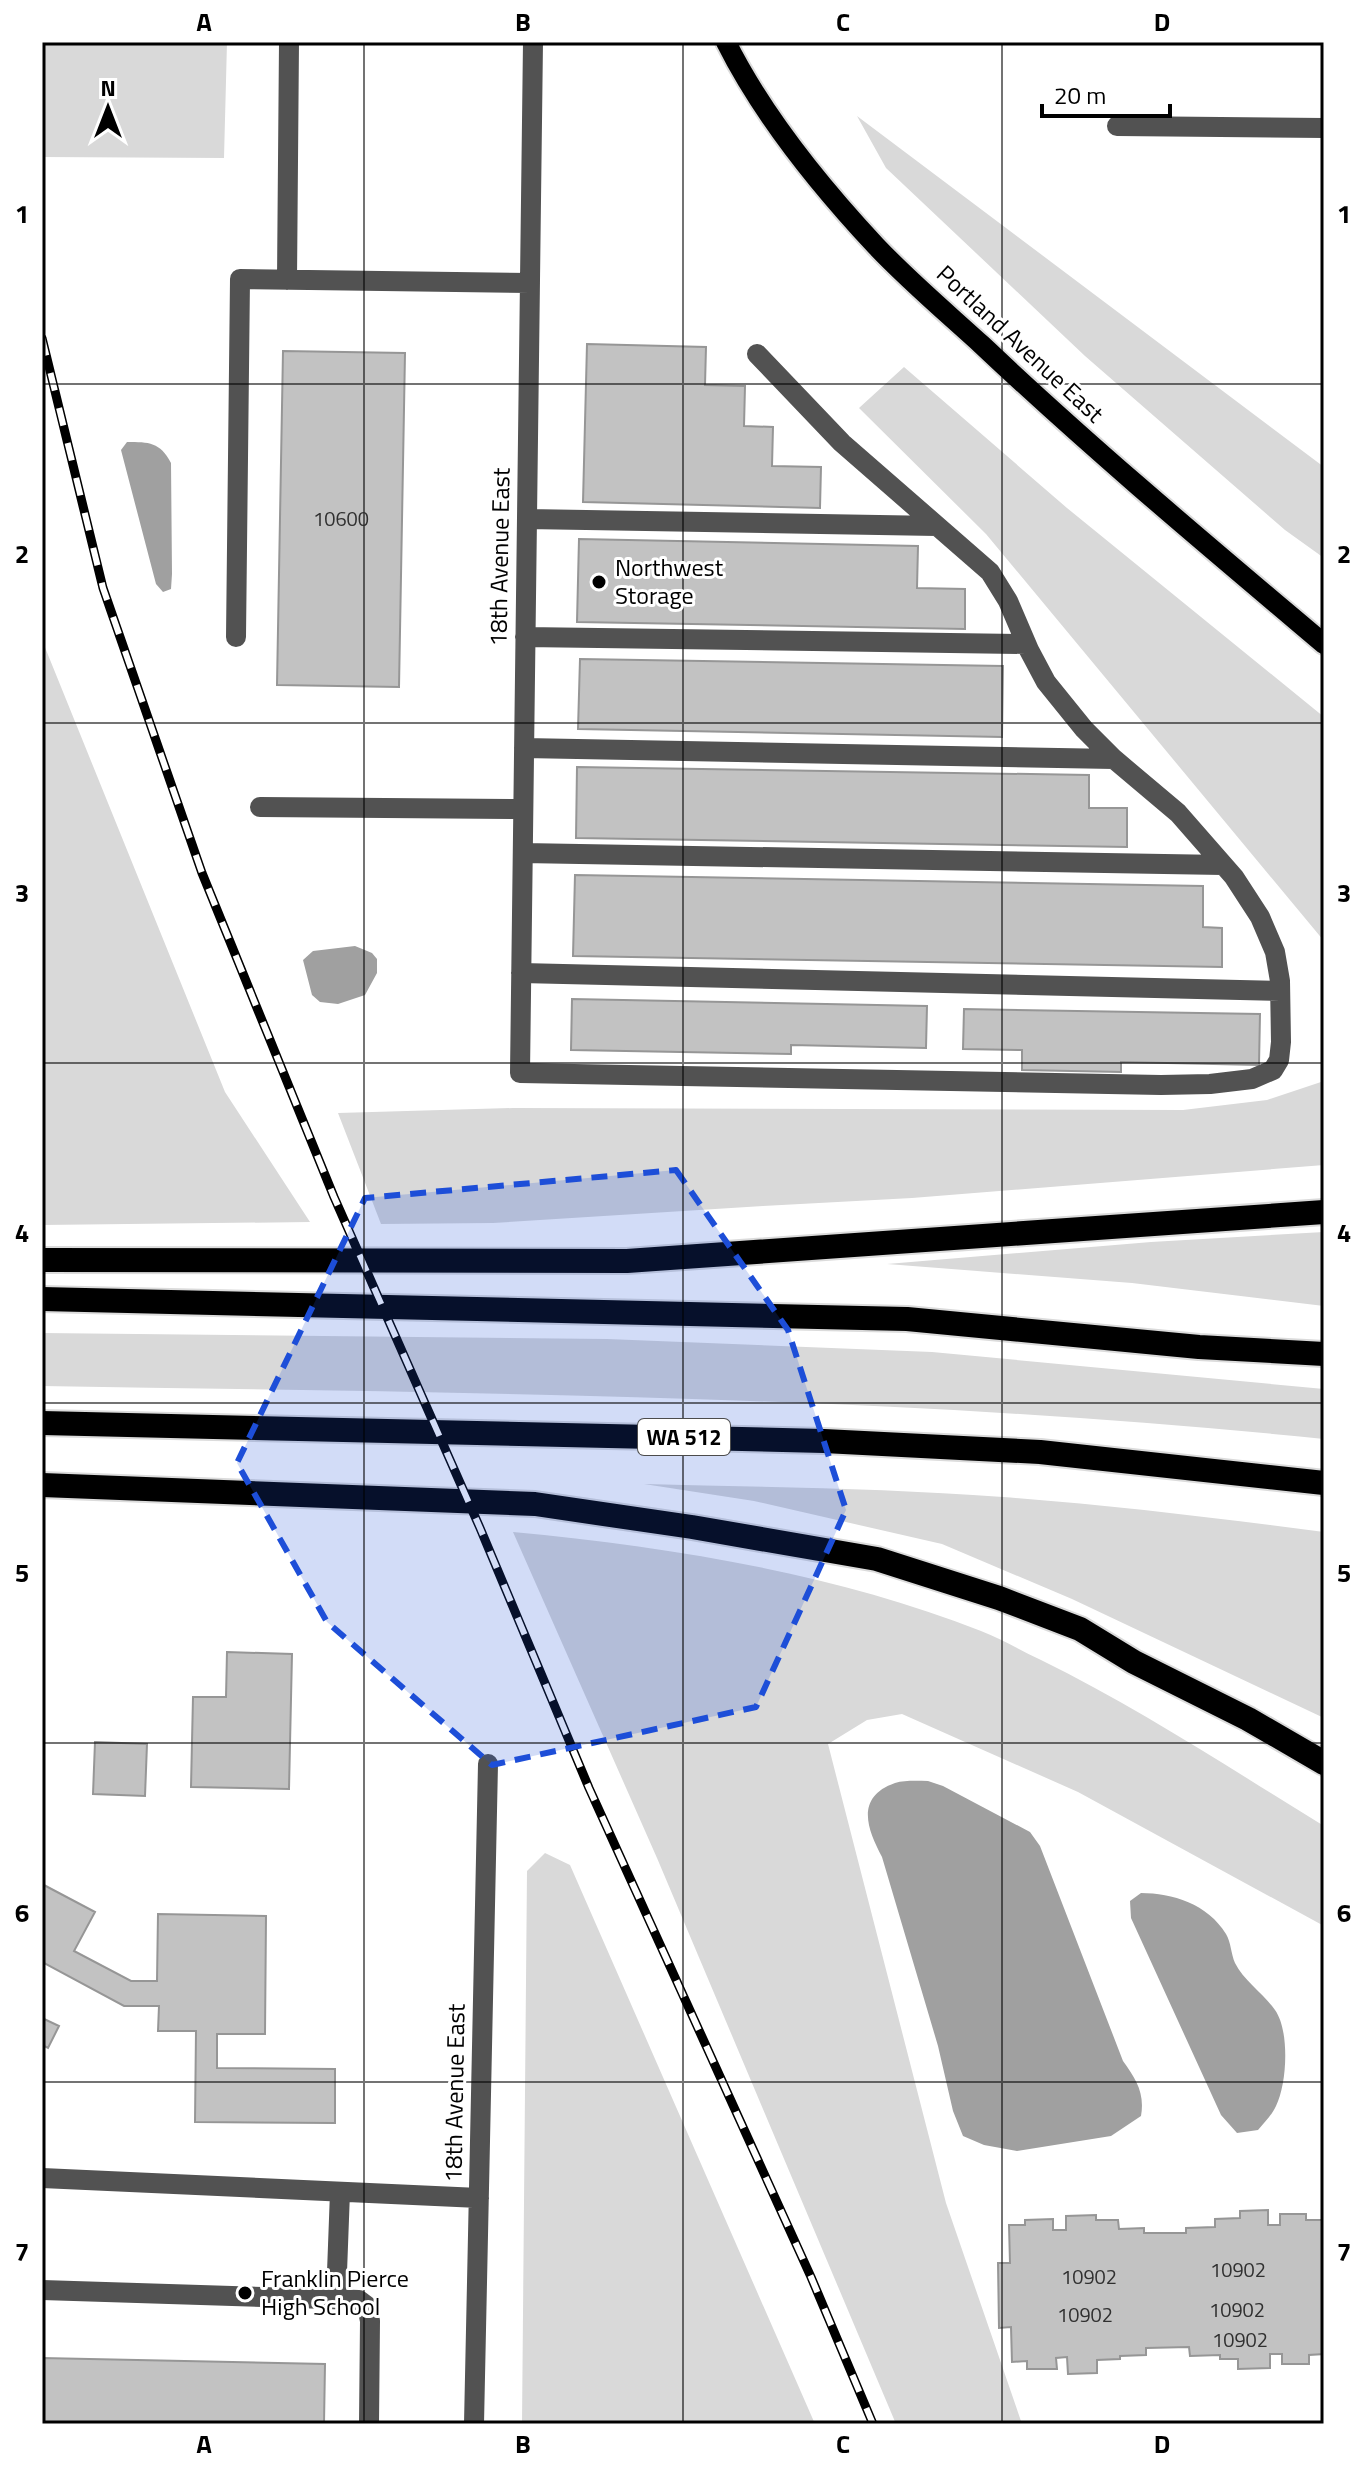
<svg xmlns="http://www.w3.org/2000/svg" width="1366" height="2466" viewBox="0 0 1366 2466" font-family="'Titillium Web',sans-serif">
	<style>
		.green { fill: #d9d9d9 }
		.water { fill: #a0a0a0 }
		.building { fill: #c2c2c2; stroke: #969696; stroke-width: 2 }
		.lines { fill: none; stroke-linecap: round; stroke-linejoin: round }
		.major-casing { stroke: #dbdbdb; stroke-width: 24 }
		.highway-casing { stroke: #dbdbdb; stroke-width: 28 }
		.minor { stroke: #525252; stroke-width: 20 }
		.major { stroke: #000; stroke-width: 20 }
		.highway { stroke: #000; stroke-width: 24 }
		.rail-casing { stroke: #000; stroke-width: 9 }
		.rail { stroke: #fff; stroke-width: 6; stroke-dasharray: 18; stroke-linecap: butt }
		.marked { fill: #1d4ed8; fill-opacity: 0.2; stroke: #1d4ed8; stroke-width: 6; stroke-dasharray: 16 10; stroke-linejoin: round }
		.grid { fill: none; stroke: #000; stroke-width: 2; stroke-opacity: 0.55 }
		.poi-dot { fill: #000; stroke: #fff; stroke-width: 3 }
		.labels { text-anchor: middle; stroke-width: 6; stroke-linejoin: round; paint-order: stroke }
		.number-label { font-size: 20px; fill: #303030 }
		.shield { fill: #fff; stroke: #4c4c4c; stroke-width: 2 }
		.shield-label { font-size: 22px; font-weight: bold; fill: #000 }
		.street-label { font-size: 24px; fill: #000; stroke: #fff }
		.poi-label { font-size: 24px; fill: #000; stroke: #fff; text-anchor: start }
		.neatline { fill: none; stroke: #000; stroke-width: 3 }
		.grid-label { font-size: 26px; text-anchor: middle; font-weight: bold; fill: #000 }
	</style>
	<rect width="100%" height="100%" fill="#fff"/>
	<path class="green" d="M 42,42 L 227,42 L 224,158 L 42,157 Z
		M 857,116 L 1324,467 L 1324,558 L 1285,530 L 1085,356 L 886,168 Z
		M 904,367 L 1067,508 L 1324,717 L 1324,941 L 986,534 L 859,408 Z
		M 42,640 L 225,1092 L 310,1222 L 42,1225 Z
		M 1324,1079 L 1324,1165 L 912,1198 L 763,1206 L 493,1223 L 381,1224 L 338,1113 L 513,1108 L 1183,1110 L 1267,1100 L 1321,1082 Z
		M 1324,1232 L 1324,1306 L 1132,1283 L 887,1264 L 1151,1242 Z
		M 42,1333 L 607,1339 L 932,1352 L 1324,1389 L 1324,1439 C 898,1395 470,1393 42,1386 Z
		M 644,1484 C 764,1487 884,1488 1003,1497 C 1110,1505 1218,1518 1324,1532 L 1324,1718 L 1072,1599 L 942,1544 L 754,1501 Z
		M 513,1532 C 670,1547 834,1573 981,1631 C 1002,1639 1021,1651 1041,1660 C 1139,1708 1231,1769 1324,1826 L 1324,1926 L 1078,1792 L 902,1714 L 867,1720 L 828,1744 L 946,2203 L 1022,2424 L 896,2424 L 657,1858 Z
		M 545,1853 L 570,1865 L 815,2424 L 522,2424 L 527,1871 Z"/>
	<path class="water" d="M 127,442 C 149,442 160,442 171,463 L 172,574 L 171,589 L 163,592 L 156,584 L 121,450 Z
		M 355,946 L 372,953 L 377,959 L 377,973 L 365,995 L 338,1004 L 320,1002 L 312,995 L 303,960 L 313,951 Z
		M 928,1781 L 943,1786 L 1030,1832 L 1040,1846 L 1123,2061 C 1136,2079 1145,2093 1141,2116 L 1111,2136 L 1017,2151 L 984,2145 L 963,2136 L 953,2111 L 938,2046 L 882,1857 C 867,1829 855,1797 895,1783 C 905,1780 918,1781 928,1781 Z
		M 1141,1893 C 1172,1893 1208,1904 1226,1934 C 1231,1942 1231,1954 1235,1963 C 1244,1981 1264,1994 1275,2010 C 1290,2031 1287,2084 1276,2106 C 1272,2115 1264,2123 1258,2130 L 1237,2133 L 1221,2115 L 1131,1918 L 1130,1901 Z"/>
	<path class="building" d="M 587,344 L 706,347 L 705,385 L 745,386 L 744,426 L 773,427 L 772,466 L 821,467 L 820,508 L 583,502 Z
		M 283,351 L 405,353 L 399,687 L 277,685 Z
		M 579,539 L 918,546 L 917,588 L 965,589 L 965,629 L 577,622 Z
		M 580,659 L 1003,666 L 1002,737 L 578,729 Z
		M 577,767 L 1089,775 L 1089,808 L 1127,808 L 1127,847 L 576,838 Z
		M 575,875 L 1203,886 L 1203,927 L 1222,928 L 1222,967 L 573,956 Z
		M 572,999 L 927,1006 L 926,1048 L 791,1045 L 791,1054 L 571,1050 Z
		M 964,1009 L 1260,1014 L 1259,1065 L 1121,1062 L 1121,1072 L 1022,1070 L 1022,1050 L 963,1049 Z
		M 227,1652 L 292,1654 L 289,1789 L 191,1787 L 193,1697 L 226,1697 Z
		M 95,1742 L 147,1744 L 145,1796 L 93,1794 Z
		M 42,1884 L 95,1912 L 74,1951 L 131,1981 L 157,1981 L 158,1914 L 266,1916 L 265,2034 L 217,2034 L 217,2068 L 335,2069 L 335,2123 L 195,2122 L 196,2031 L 158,2031 L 159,2006 L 124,2006 L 42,1962 Z
		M 42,2018 L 59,2026 L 48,2048 L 42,2045 Z
		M 1268,2210 L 1268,2225 L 1280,2225 L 1280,2214 L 1306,2214 L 1306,2220 L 1324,2220 L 1324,2354 L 1309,2355 L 1309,2364 L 1282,2364 L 1282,2354 L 1270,2354 L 1270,2368 L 1238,2369 L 1238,2359 L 1220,2359 L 1220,2355 L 1190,2356 L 1189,2347 L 1146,2348 L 1146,2355 L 1120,2356 L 1120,2359 L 1097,2360 L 1097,2373 L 1068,2374 L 1067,2357 L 1056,2358 L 1057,2369 L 1027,2369 L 1027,2361 L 1012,2362 L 1011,2327 L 999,2328 L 998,2263 L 1010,2263 L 1009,2225 L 1025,2225 L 1025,2220 L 1053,2219 L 1053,2230 L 1066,2230 L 1066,2216 L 1096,2215 L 1096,2220 L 1118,2220 L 1119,2229 L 1144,2228 L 1144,2233 L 1186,2233 L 1186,2228 L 1215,2227 L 1215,2219 L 1240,2218 L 1240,2211 Z
		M 42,2358 L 325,2364 L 324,2424 L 42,2424 Z"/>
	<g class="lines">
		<defs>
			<path id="major" d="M 726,42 C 763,116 819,185 876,246 C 909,281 947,313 982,345 C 1092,449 1208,546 1324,644"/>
			<path id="highway" d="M 42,1260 L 627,1261 L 1324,1212
				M 42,1299 L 907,1319 L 1199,1347 L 1324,1354
				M 42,1423 L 824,1441 L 1040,1452 L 1324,1483
				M 42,1485 L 535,1504 L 692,1527 L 877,1559 L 999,1598 L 1080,1629 L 1134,1662 L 1248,1719 L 1324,1763"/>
		</defs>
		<use href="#major" class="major-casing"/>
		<use href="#highway" class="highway-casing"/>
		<path class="minor" d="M 533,42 L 520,1073 L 1161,1085 L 1210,1084 L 1252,1079 L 1273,1070 L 1279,1060 L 1281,1042 L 1280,981 L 1275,952 L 1260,917 L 1234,877 L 1178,813 L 1114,759 L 1084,729 L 1046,682 L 1029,650 L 1008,601 L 990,572 L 842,443 L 757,354
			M 1117,126 L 1324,128
			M 287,280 L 289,42
			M 527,519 L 937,526
			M 236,637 L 240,279 L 530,283
			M 525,637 L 1026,644
			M 524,748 L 1114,759
			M 260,807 L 523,809
			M 523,853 L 1223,865
			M 521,973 L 1280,991
			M 42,2178 L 479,2198
			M 42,2290 L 359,2300 L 367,2306 L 370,2321 L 369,2424
			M 336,2299 L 340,2192
			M 474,2424 L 488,1764"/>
		<use href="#major" class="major"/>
		<use href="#highway" class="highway"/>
		<defs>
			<path id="rail" d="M 42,338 L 103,588 L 202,873 L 334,1197 L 480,1528 L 589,1788 L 811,2277 L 873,2424"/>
		</defs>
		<use href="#rail" class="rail-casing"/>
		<use href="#rail" class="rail"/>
	</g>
	<path class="marked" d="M 676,1170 L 788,1330 L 846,1510 L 756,1707 L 492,1765 L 327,1622 L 237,1463 L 365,1198 Z"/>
	<path class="grid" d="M 364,42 L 364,2424M 683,42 L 683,2424M 1002,42 L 1002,2424M 42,384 L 1324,384M 42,723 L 1324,723M 42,1063 L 1324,1063M 42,1403 L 1324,1403M 42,1743 L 1324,1743M 42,2082 L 1324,2082"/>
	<g class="poi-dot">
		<circle cx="599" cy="582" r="8"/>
		<circle cx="245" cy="2293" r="8"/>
	</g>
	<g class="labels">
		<g class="number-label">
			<text x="341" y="526">10600</text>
			<text x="1238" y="2277">10902</text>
			<text x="1089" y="2284">10902</text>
			<text x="1237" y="2317">10902</text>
			<text x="1085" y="2322">10902</text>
			<text x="1240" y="2347">10902</text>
		</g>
		<rect class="shield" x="638" y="1419" width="92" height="36" rx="6"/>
		<g class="shield-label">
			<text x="684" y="1445">WA 512</text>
		</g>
		<g class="street-label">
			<text transform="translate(1020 344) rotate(43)" y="8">Portland Avenue East</text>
			<text transform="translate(500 557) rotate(-89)" y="8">18th Avenue East</text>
			<text transform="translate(455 2093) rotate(-89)" y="8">18th Avenue East</text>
		</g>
		<g class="poi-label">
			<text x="615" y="576">Northwest<tspan x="615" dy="28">Storage</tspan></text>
			<text x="261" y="2287">Franklin Pierce<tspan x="261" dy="28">High School</tspan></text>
		</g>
	</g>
	<rect width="1366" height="2466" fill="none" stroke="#ffffff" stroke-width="88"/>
	<g transform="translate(108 108)" stroke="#ffffff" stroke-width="6" paint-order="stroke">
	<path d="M0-6L14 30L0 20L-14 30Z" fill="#000000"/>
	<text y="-12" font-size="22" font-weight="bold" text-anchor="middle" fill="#000000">N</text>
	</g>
	<path d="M1042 104v12h128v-12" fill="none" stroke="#000000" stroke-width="4"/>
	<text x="1054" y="104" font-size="24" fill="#000000" stroke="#ffffff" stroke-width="6" paint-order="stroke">20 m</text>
	<rect x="44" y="44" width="1278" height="2378" class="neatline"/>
	<g class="grid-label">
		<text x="204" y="31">A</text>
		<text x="523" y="31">B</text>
		<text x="843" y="31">C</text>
		<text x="1162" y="31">D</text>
		<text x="22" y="223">1</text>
		<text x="1344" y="223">1</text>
		<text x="22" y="563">2</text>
		<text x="1344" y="563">2</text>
		<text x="22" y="902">3</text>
		<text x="1344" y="902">3</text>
		<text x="22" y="1242">4</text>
		<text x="1344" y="1242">4</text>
		<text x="22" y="1582">5</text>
		<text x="1344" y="1582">5</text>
		<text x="22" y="1922">6</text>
		<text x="1344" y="1922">6</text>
		<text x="22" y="2261">7</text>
		<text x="1344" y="2261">7</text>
		<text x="204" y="2453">A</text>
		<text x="523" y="2453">B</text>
		<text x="843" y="2453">C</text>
		<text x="1162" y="2453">D</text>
	</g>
</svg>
